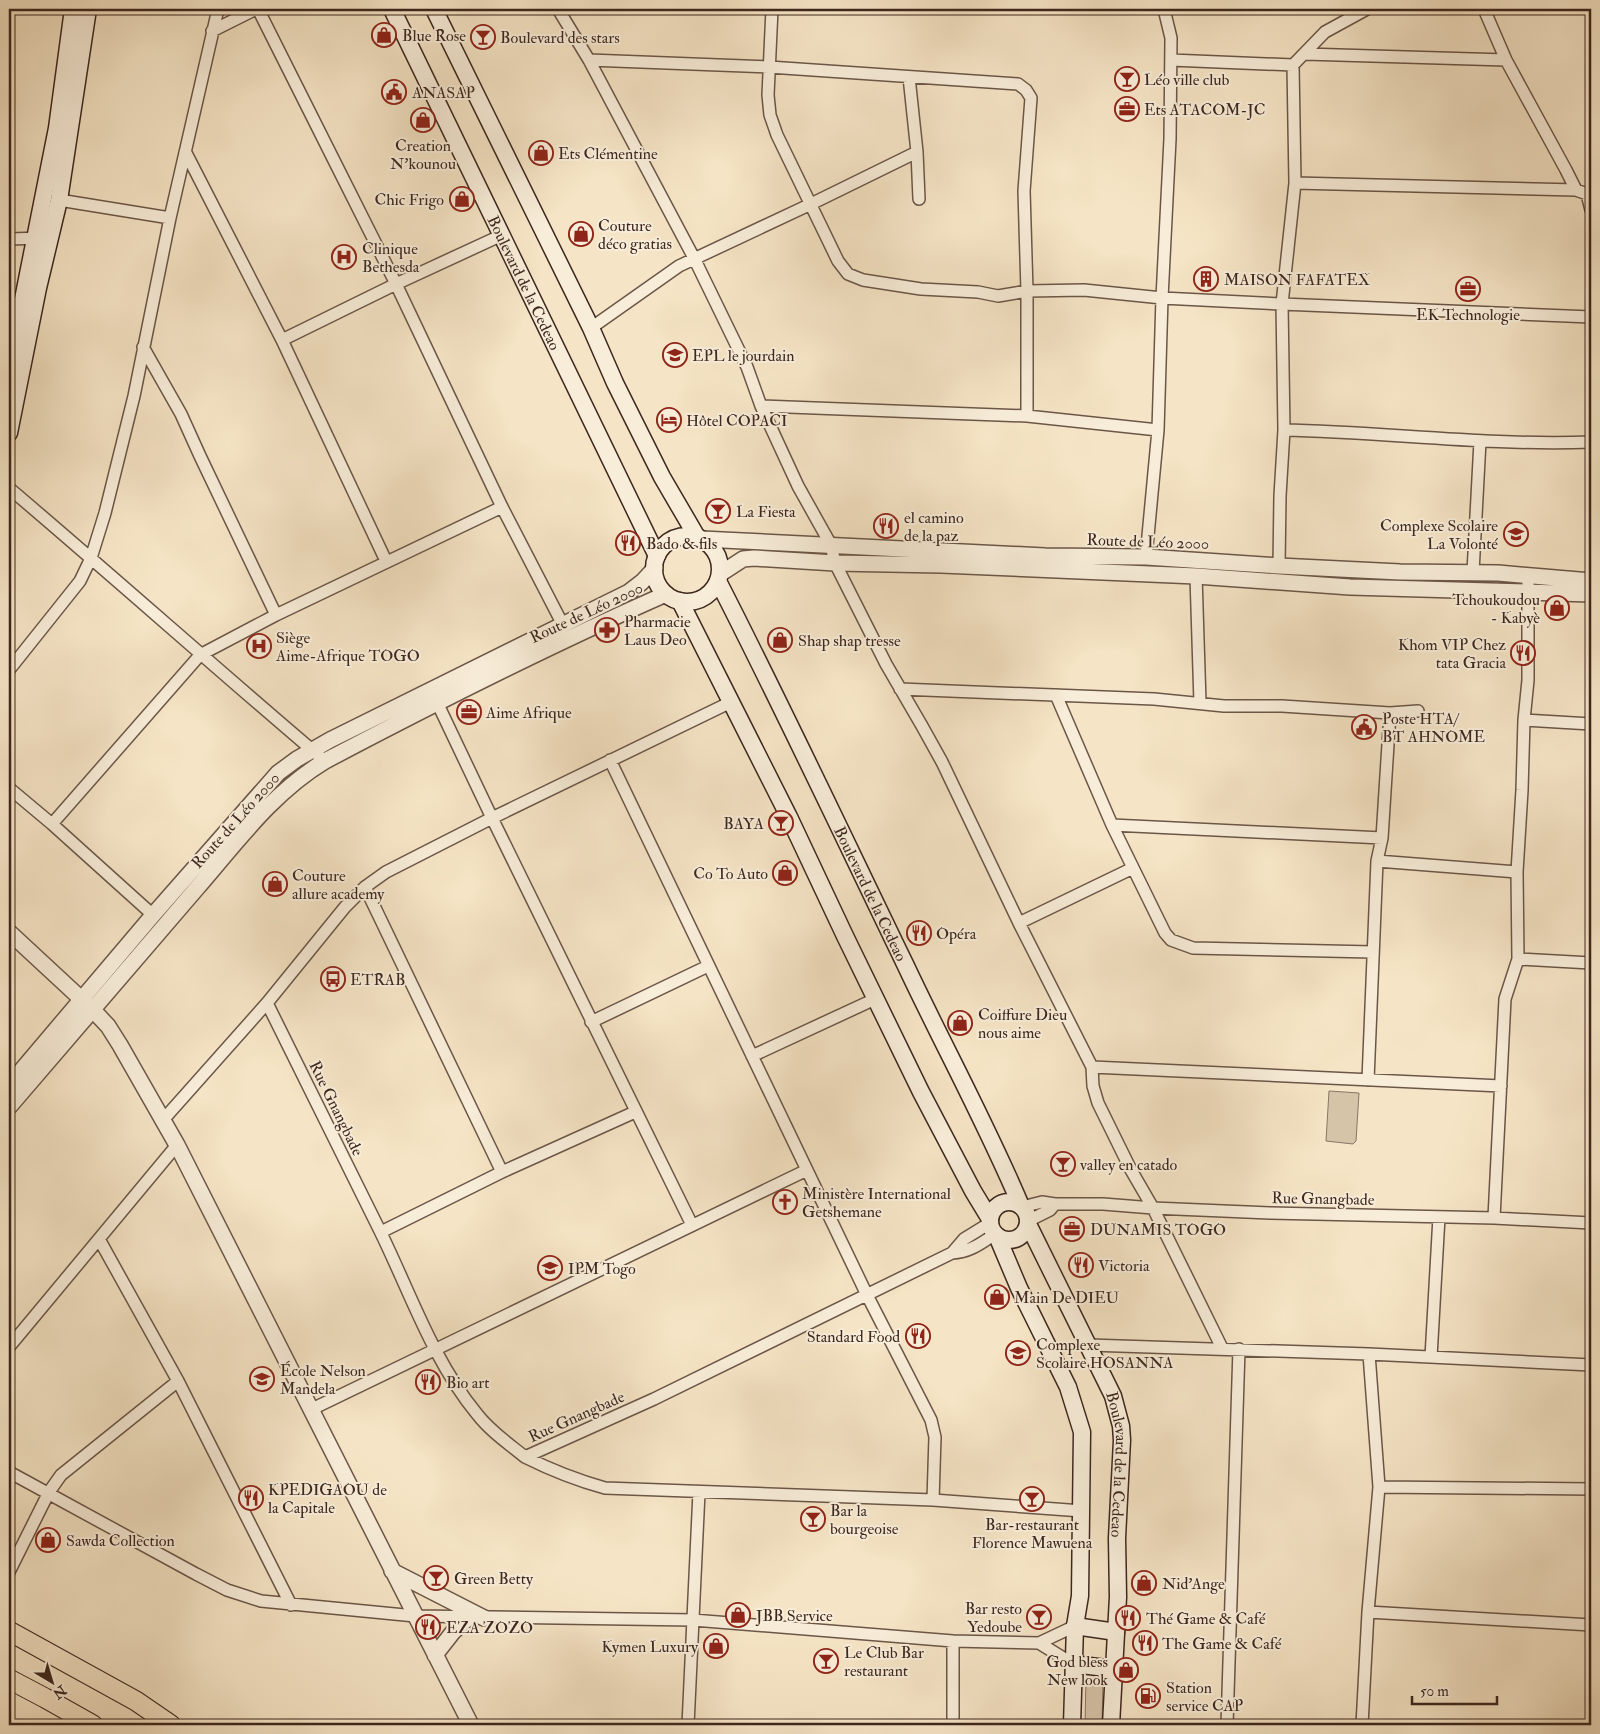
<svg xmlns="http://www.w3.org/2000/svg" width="1600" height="1734" viewBox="0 0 1600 1734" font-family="'IM FELL Double Pica',serif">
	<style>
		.green { fill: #d6c4a9; stroke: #8a7664 }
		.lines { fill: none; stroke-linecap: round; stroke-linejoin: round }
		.minor-casing { stroke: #6b5648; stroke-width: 14 }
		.tertiary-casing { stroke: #6b5648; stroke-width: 18 }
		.secondary-casing { stroke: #3d271f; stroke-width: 19 }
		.primary-casing { stroke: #3d271f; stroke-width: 21 }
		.minor { stroke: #f8edd9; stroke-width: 11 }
		.tertiary { stroke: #f8edd9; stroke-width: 15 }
		.secondary { stroke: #f8edd9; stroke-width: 16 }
		.primary { stroke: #f5e4c5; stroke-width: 19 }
		.labels { text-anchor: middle; stroke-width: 4; stroke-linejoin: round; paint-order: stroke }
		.poi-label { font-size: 16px; fill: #3d271f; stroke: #f8edd9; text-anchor: start }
		.street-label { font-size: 16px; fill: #3d271f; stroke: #f8edd9 }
	</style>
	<rect width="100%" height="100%" fill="#f5e4c5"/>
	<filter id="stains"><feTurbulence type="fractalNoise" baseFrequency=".004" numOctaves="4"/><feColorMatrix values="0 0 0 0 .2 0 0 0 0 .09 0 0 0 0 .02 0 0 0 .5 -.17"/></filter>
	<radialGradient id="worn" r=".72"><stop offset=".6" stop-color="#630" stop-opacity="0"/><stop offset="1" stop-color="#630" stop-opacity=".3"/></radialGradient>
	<path class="green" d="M 1329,1091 L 1359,1093 L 1356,1141 L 1353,1144 L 1326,1141 Z
		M 1086,1678 L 1103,1680 L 1102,1725 L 1085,1725 Z"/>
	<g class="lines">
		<defs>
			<path id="minor" d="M 258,9 L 396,284 L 502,507 L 563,625
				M 558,9 L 589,60 L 769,67 L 1018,84 L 1026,90 L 1031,98 L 1024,191 L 1027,291 L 1027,416 L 761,406 L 747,367 L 694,258 L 589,60
				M 772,9 L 768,95 L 770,115 L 777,135 L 838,261 L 848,274 L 863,280 L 921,289 L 978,292 L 998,296 L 1027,291 L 1084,290 L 1162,298 L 1282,304 L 1591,317
				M 1484,9 L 1506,60 L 1566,170 L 1576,190 L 1587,194 L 1591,210
				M 212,31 L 256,9
				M 1305,54 L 1506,60
				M 1171,60 L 1293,65
				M 909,77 L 917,152 L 919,199
				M 186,153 L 282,340 L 386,561
				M 1295,183 L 1576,190
				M 59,200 L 170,218
				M 9,239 L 42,238
				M 591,328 L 679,266 L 811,204 L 917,152
				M 282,340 L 396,284 L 502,235
				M 143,347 L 181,414 L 200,456 L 276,615
				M 761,406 L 798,486 L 831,545 L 835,563 L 886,664 L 922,726 L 942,762 L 1019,923 L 1092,1067 L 1093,1086 L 1098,1103 L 1131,1170 L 1153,1208 L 1222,1348
				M 1027,416 L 1158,430
				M 1284,430 C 1386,432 1489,446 1591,442
				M 9,488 C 115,578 219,671 325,761
				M 1146,557 L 1158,430 L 1162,298 L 1170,139 L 1171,38 L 1164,9
				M 1279,566 L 1280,496 L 1284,430 L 1282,304 L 1295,183 L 1293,65 L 1325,32 L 1367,9
				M 1473,572 L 1480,441
				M 1196,576 L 1200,703
				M 9,670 L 80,581 L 91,558 L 105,513 L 134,396 L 170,218 L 218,9
				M 900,689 L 1154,699 L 1224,706 L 1282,706 L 1390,713 L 1418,711
				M 1056,695 L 1112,825 L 1165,933 L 1171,940 L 1193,948 L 1373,952
				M 434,696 L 492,818 L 692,1225
				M 1524,720 L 1591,724
				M 610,760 L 867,1295 L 931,1420 L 935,1437 L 933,1500
				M 9,788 L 52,824 L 153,915
				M 52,824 L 200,655 L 276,615 L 502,507
				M 1112,825 L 1382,838
				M 1377,861 L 1517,872
				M 365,887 L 502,1172
				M 1019,923 L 1133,868
				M 1518,959 L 1591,963
				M 267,1003 C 305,1079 343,1155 380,1231 C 410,1292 433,1361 477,1414 C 490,1431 509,1444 525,1457 L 654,1399 L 952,1253 C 970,1252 980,1244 995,1234
				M 591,1022 L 708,966
				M 752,1056 L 875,999
				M 1092,1067 L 1501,1086
				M 1368,1080 L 1377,861 L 1382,838 L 1390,713
				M 163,1120 L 267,1003 L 345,907 L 365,887 L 386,872 L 492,818 L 731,702
				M 1022,1207 L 1042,1202 L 1055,1204 L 1103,1204 L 1153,1208 L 1270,1213 L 1494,1218 L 1591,1223
				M 1494,1218 L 1505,999 L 1518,959 L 1517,872 L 1522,790 L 1524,720 L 1528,680 L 1528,575
				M 1028,1221 L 1050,1210 L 1055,1204
				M 381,1232 L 502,1172 L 635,1112
				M 99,1239 L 178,1381 L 291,1605
				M 952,1253 L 964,1239 L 990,1223
				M 1089,1345 L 1369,1354 L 1591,1365
				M 9,1347 L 177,1145
				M 1431,1357 L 1439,1217
				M 310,1410 L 807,1170
				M 525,1457 C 551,1470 576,1480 605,1488 L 933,1500 L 1082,1511
				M 9,1472 L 196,1574 L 227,1590 L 261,1601 L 415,1616 L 693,1620 L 953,1641 L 1039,1643 L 1075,1626
				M 1379,1487 L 1591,1489
				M 9,1572 L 49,1492 L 61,1475 L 178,1381
				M 1368,1612 L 1591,1625
				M 1039,1643 L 1073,1664
				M 688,1725 L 699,1492
				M 953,1725 L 953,1641
				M 1227,1725 L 1239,1349
				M 1362,1725 L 1368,1612 L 1379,1487 L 1369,1354"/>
			<path id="tertiary" d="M 702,539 L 1045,556 L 1146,557 L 1279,566 L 1400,572 L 1498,573 L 1591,581
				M 720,574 L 743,559 L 754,558 L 835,563 L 941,565 L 1196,576 L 1350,587 L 1591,594
				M 9,932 L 92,1009 L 108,1026 L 120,1045 L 177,1145 L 471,1725
				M 9,1085 L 153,915 L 278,773 L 297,759 L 330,740 L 629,592 L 642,582 L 655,568
				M 9,1107 C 71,1034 134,961 197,888 C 236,843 273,792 325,761 C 437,702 550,645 666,594
				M 392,1571 L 484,1618
				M 435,1655 L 453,1632 L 468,1618"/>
			<g id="secondary">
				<path id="s1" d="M 392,9 L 657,556"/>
				<path d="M 434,9 L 591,328 L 615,383 L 662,477 L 697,537"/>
				<path d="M 9,370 L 57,128 L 73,9"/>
				<path d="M 9,433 L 38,288 L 59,200 L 88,9"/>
				<circle cx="687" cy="569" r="33"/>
				<path id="s2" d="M 718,581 C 783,708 843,836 905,964 C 943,1045 986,1123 1021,1206"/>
				<path d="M 680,601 L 789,817 L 845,936 L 921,1092 L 973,1191 L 990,1219"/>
				<circle cx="1009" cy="1221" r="19"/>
				<path id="s3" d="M 1028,1224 L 1113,1396 L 1121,1426 L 1122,1440 L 1117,1538 L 1118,1597 L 1111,1725"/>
				<path d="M 997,1236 L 1019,1288 L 1068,1387 L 1082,1432 L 1080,1596 L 1075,1626 L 1072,1725"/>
				<path d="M 1075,1626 L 1116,1632"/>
				<path d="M 1073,1664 L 1114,1669"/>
			</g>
			<path id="primary" d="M 9,1631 L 136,1701 L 171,1725
				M 9,1679 L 45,1698 L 93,1725"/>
		</defs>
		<use href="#minor" class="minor-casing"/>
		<use href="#tertiary" class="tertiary-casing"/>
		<use href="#secondary" class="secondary-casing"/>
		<use href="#primary" class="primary-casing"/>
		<use href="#minor" class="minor"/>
		<use href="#tertiary" class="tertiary"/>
		<use href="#secondary" class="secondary"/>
		<use href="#primary" class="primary"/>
	</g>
	<defs>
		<symbol id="shop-ring" viewBox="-11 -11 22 22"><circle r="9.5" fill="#f8edd9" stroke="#8f2418" stroke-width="1.5"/><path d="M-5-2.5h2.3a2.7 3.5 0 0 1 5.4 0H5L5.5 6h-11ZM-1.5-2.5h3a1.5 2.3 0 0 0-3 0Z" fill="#8f2418"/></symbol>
		<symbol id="bar-ring" viewBox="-11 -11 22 22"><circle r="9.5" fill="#f8edd9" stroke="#8f2418" stroke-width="1.5"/><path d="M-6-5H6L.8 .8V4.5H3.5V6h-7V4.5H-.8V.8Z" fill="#8f2418"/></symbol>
		<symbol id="civic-ring" viewBox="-11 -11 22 22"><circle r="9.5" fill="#f8edd9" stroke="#8f2418" stroke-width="1.5"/><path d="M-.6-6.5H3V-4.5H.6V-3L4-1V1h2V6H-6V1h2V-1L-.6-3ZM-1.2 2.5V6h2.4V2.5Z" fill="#8f2418"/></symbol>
		<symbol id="office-ring" viewBox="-11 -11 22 22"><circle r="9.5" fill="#f8edd9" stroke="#8f2418" stroke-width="1.5"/><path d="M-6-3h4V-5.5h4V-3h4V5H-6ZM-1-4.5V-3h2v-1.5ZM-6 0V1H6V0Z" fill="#8f2418"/></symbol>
		<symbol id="hospital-ring" viewBox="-11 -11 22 22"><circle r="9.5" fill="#f8edd9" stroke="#8f2418" stroke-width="1.5"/><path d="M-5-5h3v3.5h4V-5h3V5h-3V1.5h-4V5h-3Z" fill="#8f2418"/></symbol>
		<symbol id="building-ring" viewBox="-11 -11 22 22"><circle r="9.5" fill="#f8edd9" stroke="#8f2418" stroke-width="1.5"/><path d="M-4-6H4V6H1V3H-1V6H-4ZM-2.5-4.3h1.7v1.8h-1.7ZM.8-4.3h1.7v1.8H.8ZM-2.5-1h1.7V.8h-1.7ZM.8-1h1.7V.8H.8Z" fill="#8f2418"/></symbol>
		<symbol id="school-ring" viewBox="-11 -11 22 22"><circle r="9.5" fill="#f8edd9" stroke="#8f2418" stroke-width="1.5"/><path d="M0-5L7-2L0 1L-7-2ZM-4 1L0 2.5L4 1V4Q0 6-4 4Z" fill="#8f2418"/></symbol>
		<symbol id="hotel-ring" viewBox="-11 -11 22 22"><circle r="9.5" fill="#f8edd9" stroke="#8f2418" stroke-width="1.5"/><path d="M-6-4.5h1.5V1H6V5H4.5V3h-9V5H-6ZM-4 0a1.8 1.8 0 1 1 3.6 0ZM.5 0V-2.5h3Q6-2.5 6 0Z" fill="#8f2418"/></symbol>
		<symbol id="restaurant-ring" viewBox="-11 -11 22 22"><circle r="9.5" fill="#f8edd9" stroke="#8f2418" stroke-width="1.5"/><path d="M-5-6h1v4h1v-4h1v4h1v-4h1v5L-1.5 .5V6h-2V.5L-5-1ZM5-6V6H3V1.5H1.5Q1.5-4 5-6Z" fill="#8f2418"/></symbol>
		<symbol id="pharmacy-ring" viewBox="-11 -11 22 22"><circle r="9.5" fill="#f8edd9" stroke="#8f2418" stroke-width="1.5"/><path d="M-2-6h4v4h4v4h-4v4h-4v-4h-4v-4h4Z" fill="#8f2418"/></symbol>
		<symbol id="bus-ring" viewBox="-11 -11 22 22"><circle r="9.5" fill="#f8edd9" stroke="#8f2418" stroke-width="1.5"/><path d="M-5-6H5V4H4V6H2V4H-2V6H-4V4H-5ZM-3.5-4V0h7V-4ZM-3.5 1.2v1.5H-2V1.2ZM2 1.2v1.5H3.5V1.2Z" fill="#8f2418"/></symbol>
		<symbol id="church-ring" viewBox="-11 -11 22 22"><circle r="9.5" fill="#f8edd9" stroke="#8f2418" stroke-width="1.5"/><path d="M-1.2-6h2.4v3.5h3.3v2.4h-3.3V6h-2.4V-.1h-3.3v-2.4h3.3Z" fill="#8f2418"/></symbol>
		<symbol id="university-ring" viewBox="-11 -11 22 22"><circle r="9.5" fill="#f8edd9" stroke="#8f2418" stroke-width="1.5"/><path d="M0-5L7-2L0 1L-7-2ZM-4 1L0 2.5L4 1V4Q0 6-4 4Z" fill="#8f2418"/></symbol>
		<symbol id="fuel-ring" viewBox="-11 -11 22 22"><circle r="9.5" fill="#f8edd9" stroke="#8f2418" stroke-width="1.5"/><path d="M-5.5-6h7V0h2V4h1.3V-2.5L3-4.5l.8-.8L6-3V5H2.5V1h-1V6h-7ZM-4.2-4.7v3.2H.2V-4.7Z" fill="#8f2418"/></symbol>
	</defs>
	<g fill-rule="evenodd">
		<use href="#shop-ring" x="370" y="21" width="28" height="28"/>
		<use href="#bar-ring" x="469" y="23" width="28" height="28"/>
		<use href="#bar-ring" x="1113" y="65" width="28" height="28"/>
		<use href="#civic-ring" x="380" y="78" width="28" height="28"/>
		<use href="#office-ring" x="1113" y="95" width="28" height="28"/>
		<use href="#shop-ring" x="409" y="106" width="28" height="28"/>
		<use href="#shop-ring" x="527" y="139" width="28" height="28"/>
		<use href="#shop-ring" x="448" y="185" width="28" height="28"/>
		<use href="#shop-ring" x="567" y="220" width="28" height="28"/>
		<use href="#hospital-ring" x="330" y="243" width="28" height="28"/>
		<use href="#building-ring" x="1192" y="265" width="28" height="28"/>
		<use href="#office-ring" x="1454" y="275" width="28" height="28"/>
		<use href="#school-ring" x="661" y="341" width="28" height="28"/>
		<use href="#hotel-ring" x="655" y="406" width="28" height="28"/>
		<use href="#bar-ring" x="704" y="497" width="28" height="28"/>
		<use href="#restaurant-ring" x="872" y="512" width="28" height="28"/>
		<use href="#school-ring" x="1502" y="520" width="28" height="28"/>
		<use href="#restaurant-ring" x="614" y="529" width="28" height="28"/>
		<use href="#shop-ring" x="1543" y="594" width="28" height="28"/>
		<use href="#pharmacy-ring" x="593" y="616" width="28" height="28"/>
		<use href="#shop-ring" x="766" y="626" width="28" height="28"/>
		<use href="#hospital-ring" x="245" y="632" width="28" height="28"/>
		<use href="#restaurant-ring" x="1509" y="639" width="28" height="28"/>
		<use href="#office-ring" x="455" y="698" width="28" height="28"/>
		<use href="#civic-ring" x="1350" y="713" width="28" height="28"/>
		<use href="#bar-ring" x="767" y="809" width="28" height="28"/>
		<use href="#shop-ring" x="771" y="859" width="28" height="28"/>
		<use href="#shop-ring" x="261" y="870" width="28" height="28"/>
		<use href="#restaurant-ring" x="905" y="919" width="28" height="28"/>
		<use href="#bus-ring" x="319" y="965" width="28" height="28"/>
		<use href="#shop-ring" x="946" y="1009" width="28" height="28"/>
		<use href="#bar-ring" x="1049" y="1150" width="28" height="28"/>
		<use href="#church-ring" x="771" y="1188" width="28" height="28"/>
		<use href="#office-ring" x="1058" y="1215" width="28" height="28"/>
		<use href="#restaurant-ring" x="1067" y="1251" width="28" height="28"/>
		<use href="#university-ring" x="536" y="1254" width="28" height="28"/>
		<use href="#shop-ring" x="983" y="1283" width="28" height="28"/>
		<use href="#restaurant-ring" x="904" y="1322" width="28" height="28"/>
		<use href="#school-ring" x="1004" y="1339" width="28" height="28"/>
		<use href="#school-ring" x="248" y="1365" width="28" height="28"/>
		<use href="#restaurant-ring" x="414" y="1368" width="28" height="28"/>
		<use href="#restaurant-ring" x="237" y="1484" width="28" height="28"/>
		<use href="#bar-ring" x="1018" y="1485" width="28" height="28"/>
		<use href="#bar-ring" x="799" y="1505" width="28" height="28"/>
		<use href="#shop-ring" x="34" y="1526" width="28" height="28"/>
		<use href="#bar-ring" x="422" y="1564" width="28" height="28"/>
		<use href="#shop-ring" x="1130" y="1569" width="28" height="28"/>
		<use href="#shop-ring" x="724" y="1601" width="28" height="28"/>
		<use href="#bar-ring" x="1025" y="1603" width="28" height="28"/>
		<use href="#restaurant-ring" x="1114" y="1604" width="28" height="28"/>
		<use href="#restaurant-ring" x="414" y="1613" width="28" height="28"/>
		<use href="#restaurant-ring" x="1131" y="1629" width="28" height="28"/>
		<use href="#shop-ring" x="702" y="1632" width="28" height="28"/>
		<use href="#bar-ring" x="812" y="1647" width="28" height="28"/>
		<use href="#shop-ring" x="1112" y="1656" width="28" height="28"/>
		<use href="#fuel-ring" x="1134" y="1682" width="28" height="28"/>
	</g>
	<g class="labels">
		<g class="poi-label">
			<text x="402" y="41">Blue Rose</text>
			<text x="500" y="43">Boulevard des stars</text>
			<text x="1144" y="85">Léo ville club</text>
			<text x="412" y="98">ANASAP</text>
			<text x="1144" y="115">Ets ATACOM-JC</text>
			<text x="423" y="151" text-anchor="middle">Creation<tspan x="423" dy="18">N'kounou</tspan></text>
			<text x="558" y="159">Ets Clémentine</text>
			<text x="444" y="205" text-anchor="end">Chic Frigo</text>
			<text x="598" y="231">Couture<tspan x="598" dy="18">déco gratias</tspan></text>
			<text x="362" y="254">Clinique<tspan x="362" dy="18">Bethesda</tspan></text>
			<text x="1224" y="285">MAISON FAFATEX</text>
			<text x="1468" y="320" text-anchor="middle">EK Technologie</text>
			<text x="692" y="361">EPL le jourdain</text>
			<text x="686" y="426">Hôtel COPACI</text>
			<text x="736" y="517">La Fiesta</text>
			<text x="904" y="523">el camino<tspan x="904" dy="18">de la paz</tspan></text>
			<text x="1498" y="531" text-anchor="end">Complexe Scolaire<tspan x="1498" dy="18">La Volonté</tspan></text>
			<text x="646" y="549">Bado &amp; fils</text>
			<text x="1540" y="605" text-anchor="end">Tchoukoudou<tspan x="1540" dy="18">- Kabyè</tspan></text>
			<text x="624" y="627">Pharmacie<tspan x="624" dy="18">Laus Deo</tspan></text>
			<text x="276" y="643">Siège<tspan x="276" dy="18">Aime-Afrique TOGO</tspan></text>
			<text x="798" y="646">Shap shap tresse</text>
			<text x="1506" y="650" text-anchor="end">Khom VIP Chez<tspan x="1506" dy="18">tata Gracia</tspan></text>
			<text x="486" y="718">Aime Afrique</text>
			<text x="1382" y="724">Poste HTA/<tspan x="1382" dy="18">BT AHNOME</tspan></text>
			<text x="764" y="829" text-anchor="end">BAYA</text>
			<text x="768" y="879" text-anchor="end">Co To Auto</text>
			<text x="292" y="881">Couture<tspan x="292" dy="18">allure academy</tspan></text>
			<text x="936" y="939">Opéra</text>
			<text x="350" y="985">ETRAB</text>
			<text x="978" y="1020">Coiffure Dieu<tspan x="978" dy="18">nous aime</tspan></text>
			<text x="1080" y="1170">valley en catado</text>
			<text x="802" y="1199">Ministère International<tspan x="802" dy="18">Getshemane</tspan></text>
			<text x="1090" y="1235">DUNAMIS TOGO</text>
			<text x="1098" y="1271">Victoria</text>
			<text x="568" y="1274">IPM Togo</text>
			<text x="1014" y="1303">Main De DIEU</text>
			<text x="900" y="1342" text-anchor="end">Standard Food</text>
			<text x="1036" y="1350">Complexe<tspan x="1036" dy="18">Scolaire HOSANNA</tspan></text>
			<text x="280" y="1376">École Nelson<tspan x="280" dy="18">Mandela</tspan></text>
			<text x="446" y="1388">Bio art</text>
			<text x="268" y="1495">KPEDIGAOU de<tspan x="268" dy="18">la Capitale</tspan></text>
			<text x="830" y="1516">Bar la<tspan x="830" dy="18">bourgeoise</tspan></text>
			<text x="1032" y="1530" text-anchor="middle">Bar-restaurant<tspan x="1032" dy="18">Florence Mawuena</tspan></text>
			<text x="66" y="1546">Sawda Collection</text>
			<text x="454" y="1584">Green Betty</text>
			<text x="1162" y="1589">Nid'Ange</text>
			<text x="1022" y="1614" text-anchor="end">Bar resto<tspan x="1022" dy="18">Yedoube</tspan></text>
			<text x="756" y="1621">JBB Service</text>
			<text x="1146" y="1624">Thé Game &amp; Café</text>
			<text x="446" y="1633">EZA ZOZO</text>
			<text x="1162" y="1649">The Game &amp; Café</text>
			<text x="698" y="1652" text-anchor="end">Kymen Luxury</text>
			<text x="844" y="1658">Le Club Bar<tspan x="844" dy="18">restaurant</tspan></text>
			<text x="1108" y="1667" text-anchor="end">God bless<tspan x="1108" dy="18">New look</tspan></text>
			<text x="1166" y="1693">Station<tspan x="1166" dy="18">service CAP</tspan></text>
		</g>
		<g class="street-label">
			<text dy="6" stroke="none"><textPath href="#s1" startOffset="304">Boulevard de la Cedeao</textPath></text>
			<text transform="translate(1148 541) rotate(2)" y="6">Route de Léo 2000</text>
			<text transform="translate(586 612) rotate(-25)" y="6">Route de Léo 2000</text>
			<text transform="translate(235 820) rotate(-48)" y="6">Route de Léo 2000</text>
			<text dy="6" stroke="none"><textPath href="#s2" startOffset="348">Boulevard de la Cedeao</textPath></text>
			<text transform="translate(337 1108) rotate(64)" y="6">Rue Gnangbade</text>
			<text transform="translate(1323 1198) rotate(1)" y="6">Rue Gnangbade</text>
			<text transform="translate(576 1416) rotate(-24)" y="6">Rue Gnangbade</text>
			<text dy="6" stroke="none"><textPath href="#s3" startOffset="261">Boulevard de la Cedeao</textPath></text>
		</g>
	</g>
	<rect width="1600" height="1734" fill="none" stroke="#f5e4c5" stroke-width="30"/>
	<rect x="10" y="10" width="1580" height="1714" fill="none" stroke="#3d271f" stroke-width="2.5"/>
	<rect x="15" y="15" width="1570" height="1704" fill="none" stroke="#3d271f"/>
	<g transform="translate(52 1682) rotate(142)" stroke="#f8edd9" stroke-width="4" paint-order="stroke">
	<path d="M0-4L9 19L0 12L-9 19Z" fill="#3d271f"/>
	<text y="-8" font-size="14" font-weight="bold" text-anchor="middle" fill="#3d271f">N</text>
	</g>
	<path d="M1412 1696v8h85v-8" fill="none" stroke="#3d271f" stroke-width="2.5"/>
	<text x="1420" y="1696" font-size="15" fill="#3d271f" stroke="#f8edd9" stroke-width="4" paint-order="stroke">50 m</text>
	<rect width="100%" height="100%" filter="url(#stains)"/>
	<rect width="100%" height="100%" fill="url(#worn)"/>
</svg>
